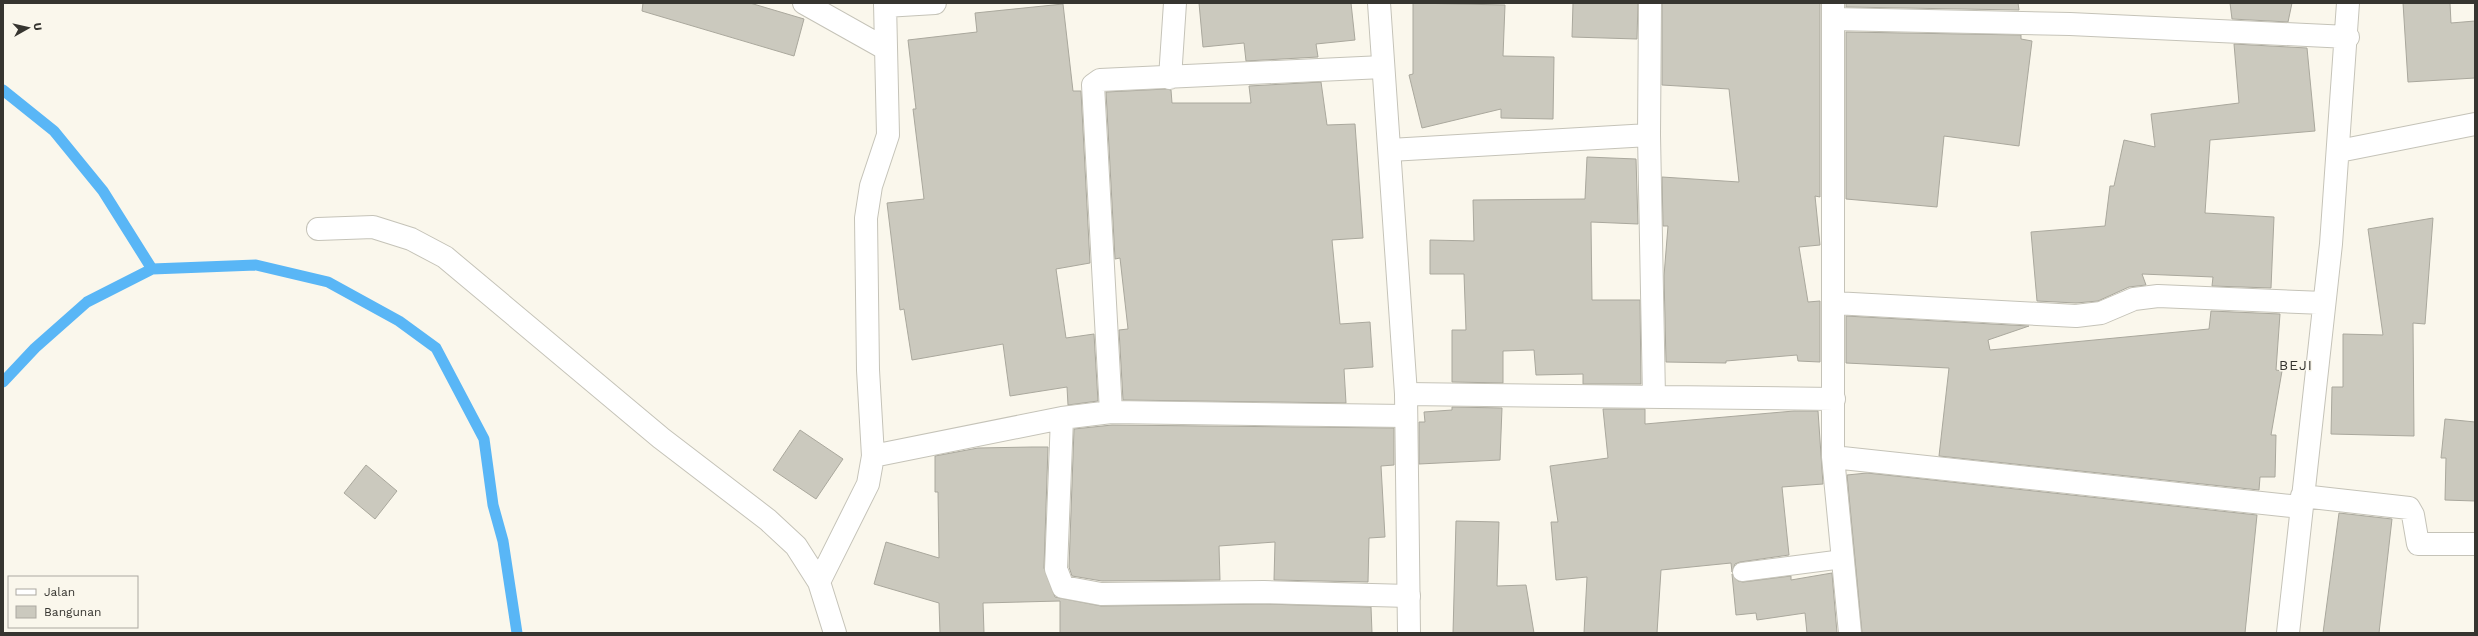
<svg xmlns="http://www.w3.org/2000/svg" width="2478" height="636" viewBox="0 0 2478 636" font-family="'Work Sans',sans-serif">
	<style>
		.lines { fill: none; stroke-linecap: round; stroke-linejoin: round }
		.stream { stroke: #59b6f6; stroke-width: 11 }
		.building { fill: #cbc9be; stroke: #aaa89d }
		.lane-casing { stroke: #c5c3b8; stroke-width: 20 }
		.street-casing { stroke: #c5c3b8; stroke-width: 24 }
		.secondary-casing { stroke: #c5c3b8; stroke-width: 24 }
		.lane { stroke: #fff; stroke-width: 18 }
		.street { stroke: #fff; stroke-width: 22 }
		.secondary { stroke: #fff; stroke-width: 22 }
		.labels { text-anchor: middle; stroke-width: 3; stroke-linejoin: round; paint-order: stroke }
		.quarter-label { font-size: 14px; letter-spacing: 1px; fill: #363530; stroke: #faf7ec }
	</style>
	<rect width="100%" height="100%" fill="#faf7ec"/>
	<g class="lines">
		<path class="stream" d="M 3,90 L 54,131 L 103,191 L 152,269
			M 3,382 L 35,348 L 87,302 L 152,269 L 256,265 L 328,282 L 399,321 L 436,348 L 484,439 L 493,505 L 503,541 L 517,633"/>
	</g>
	<path class="building" d="M 643,3 L 750,3 L 804,19 L 794,56 L 642,11 Z
		M 1199,3 L 1351,3 L 1355,40 L 1316,44 L 1318,57 L 1246,61 L 1244,43 L 1203,47 Z
		M 1413,3 L 1505,5 L 1503,56 L 1554,57 L 1553,119 L 1501,118 L 1501,109 L 1422,128 L 1409,75 L 1413,74 Z
		M 1573,3 L 1638,3 L 1637,39 L 1572,37 Z
		M 1662,3 L 1820,3 L 1820,197 L 1815,196 L 1820,245 L 1799,247 L 1808,302 L 1820,301 L 1820,362 L 1798,361 L 1797,355 L 1726,361 L 1726,363 L 1666,362 L 1664,276 L 1668,226 L 1663,226 L 1662,177 L 1739,182 L 1729,89 L 1662,85 Z
		M 1846,3 L 2018,3 L 2019,10 L 1846,7 Z
		M 2230,3 L 2292,3 L 2288,22 L 2232,19 Z
		M 2403,3 L 2450,3 L 2451,23 L 2475,21 L 2475,78 L 2408,82 Z
		M 1063,4 L 1073,91 L 1081,91 L 1090,263 L 1056,269 L 1066,338 L 1094,334 L 1098,401 L 1068,405 L 1067,387 L 1010,396 L 1003,344 L 912,360 L 904,309 L 900,310 L 887,203 L 924,199 L 913,109 L 916,109 L 908,40 L 977,32 L 975,13 Z
		M 1846,32 L 2021,35 L 2021,39 L 2032,41 L 2019,146 L 1944,136 L 1937,207 L 1846,199 Z
		M 2234,44 L 2307,48 L 2315,131 L 2210,140 L 2205,213 L 2274,217 L 2271,288 L 2212,286 L 2213,277 L 2142,274 L 2146,285 L 2129,287 L 2098,301 L 2076,303 L 2037,301 L 2031,232 L 2105,226 L 2110,186 L 2114,186 L 2124,140 L 2155,147 L 2151,114 L 2239,103 Z
		M 1321,82 L 1327,125 L 1355,124 L 1363,238 L 1332,240 L 1340,324 L 1370,322 L 1373,367 L 1344,369 L 1346,403 L 1123,400 L 1119,330 L 1128,329 L 1120,258 L 1115,259 L 1106,92 L 1166,89 L 1171,90 L 1172,103 L 1251,103 L 1249,86 Z
		M 1587,157 L 1636,159 L 1638,224 L 1591,222 L 1592,300 L 1640,300 L 1641,384 L 1583,384 L 1583,374 L 1536,375 L 1534,350 L 1503,351 L 1503,383 L 1452,382 L 1452,330 L 1466,330 L 1464,274 L 1430,274 L 1430,240 L 1474,241 L 1473,200 L 1585,199 Z
		M 2433,218 L 2425,324 L 2413,323 L 2414,436 L 2331,434 L 2332,387 L 2343,387 L 2343,334 L 2383,335 L 2368,229 Z
		M 2211,311 L 2280,314 L 2276,370 L 2282,371 L 2271,435 L 2276,435 L 2275,477 L 2260,477 L 2259,490 L 1939,456 L 1949,368 L 1846,363 L 1846,316 L 2029,326 L 1988,340 L 1990,350 L 2209,329 Z
		M 1452,407 L 1502,408 L 1500,460 L 1419,464 L 1419,422 L 1425,422 L 1424,412 L 1452,410 Z
		M 1603,409 L 1645,409 L 1645,424 L 1794,411 L 1818,411 L 1823,484 L 1782,487 L 1789,555 L 1740,562 L 1735,564 L 1732,572 L 1731,563 L 1661,570 L 1657,633 L 1584,633 L 1587,577 L 1556,580 L 1551,522 L 1558,522 L 1550,466 L 1608,458 Z
		M 2445,419 L 2475,422 L 2475,501 L 2445,500 L 2446,458 L 2441,458 Z
		M 1112,425 L 1394,428 L 1394,465 L 1381,466 L 1385,537 L 1369,538 L 1368,582 L 1274,580 L 1275,542 L 1219,546 L 1220,580 L 1102,581 L 1072,576 L 1069,567 L 1074,429 Z
		M 800,430 L 843,459 L 816,499 L 773,470 Z
		M 1032,447 L 1048,447 L 1044,568 L 1055,597 L 1101,606 L 1264,604 L 1371,607 L 1372,633 L 1060,633 L 1060,601 L 983,603 L 984,633 L 940,633 L 939,603 L 874,584 L 886,542 L 939,558 L 938,492 L 935,492 L 935,456 L 978,448 Z
		M 366,465 L 397,491 L 375,519 L 344,493 Z
		M 1867,473 L 2257,515 L 2245,633 L 1862,633 L 1847,475 Z
		M 2339,513 L 2392,519 L 2379,633 L 2323,633 Z
		M 1456,521 L 1499,522 L 1497,586 L 1526,585 L 1534,633 L 1453,633 Z
		M 1832,573 L 1837,633 L 1807,633 L 1805,613 L 1757,620 L 1756,613 L 1736,615 L 1732,574 L 1738,581 L 1743,582 L 1791,576 L 1791,580 Z"/>
	<g class="lines">
		<defs>
			<path id="lane" d="M 1742,572 L 1843,559"/>
			<path id="street" d="M 804,3 L 886,49
				M 885,3 L 888,135 L 871,186 L 866,218 L 868,370 L 873,456 L 1062,418 L 1111,412 L 1406,416
				M 1833,3 L 1833,457 L 1850,633
				M 885,6 L 935,3
				M 1833,19 L 2070,24 L 2348,37
				M 1170,78 L 1175,3
				M 1649,135 L 1654,397
				M 1390,150 L 1649,135 L 1650,3
				M 2339,151 L 2475,124
				M 318,229 L 373,227 L 411,239 L 445,257 L 661,438 L 768,520 L 796,546 L 819,582 L 835,633
				M 1834,303 L 2076,316 L 2101,313 L 2134,299 L 2158,296 L 2324,303
				M 1406,394 L 1834,399
				M 1111,412 L 1093,85 L 1100,80 L 1383,67
				M 1062,418 L 1056,569 L 1063,587 L 1101,594 L 1264,592 L 1409,596
				M 1833,457 L 2300,507
				M 2302,496 L 2409,508 L 2413,515 L 2418,544 L 2475,544
				M 819,582 L 868,484 L 873,456
				M 2288,633 L 2331,244 L 2348,3"/>
			<path id="secondary" d="M 1379,3 L 1406,394 L 1409,633"/>
		</defs>
		<use href="#lane" class="lane-casing"/>
		<use href="#street" class="street-casing"/>
		<use href="#secondary" class="secondary-casing"/>
		<use href="#lane" class="lane"/>
		<use href="#street" class="street"/>
		<use href="#secondary" class="secondary"/>
	</g>
	<g class="labels">
		<g class="quarter-label">
			<text x="2296" y="370">BEJI</text>
		</g>
	</g>
	<rect width="2478" height="636" fill="none" stroke="#363530" stroke-width="8"/>
	<rect x="8" y="576" width="130" height="52" fill="#faf7ec" stroke="#aca9a1"/>
	<rect x="16" y="589" width="20" height="6" fill="#ffffff" stroke="#aca9a1"/>
	<text x="44" y="596" font-size="12" fill="#363530">Jalan</text>
	<rect x="16" y="606" width="20" height="12" fill="#cbc9be" stroke="#aca9a1"/>
	<text x="44" y="616" font-size="12" fill="#363530">Bangunan</text>
	<g transform="translate(28 28) rotate(82)" stroke="#faf7ec" stroke-width="3" paint-order="stroke">
	<path d="M0-3L7 15L0 10L-7 15Z" fill="#363530"/>
	<text y="-6" font-size="11" font-weight="bold" text-anchor="middle" fill="#363530">U</text>
	</g>
</svg>
